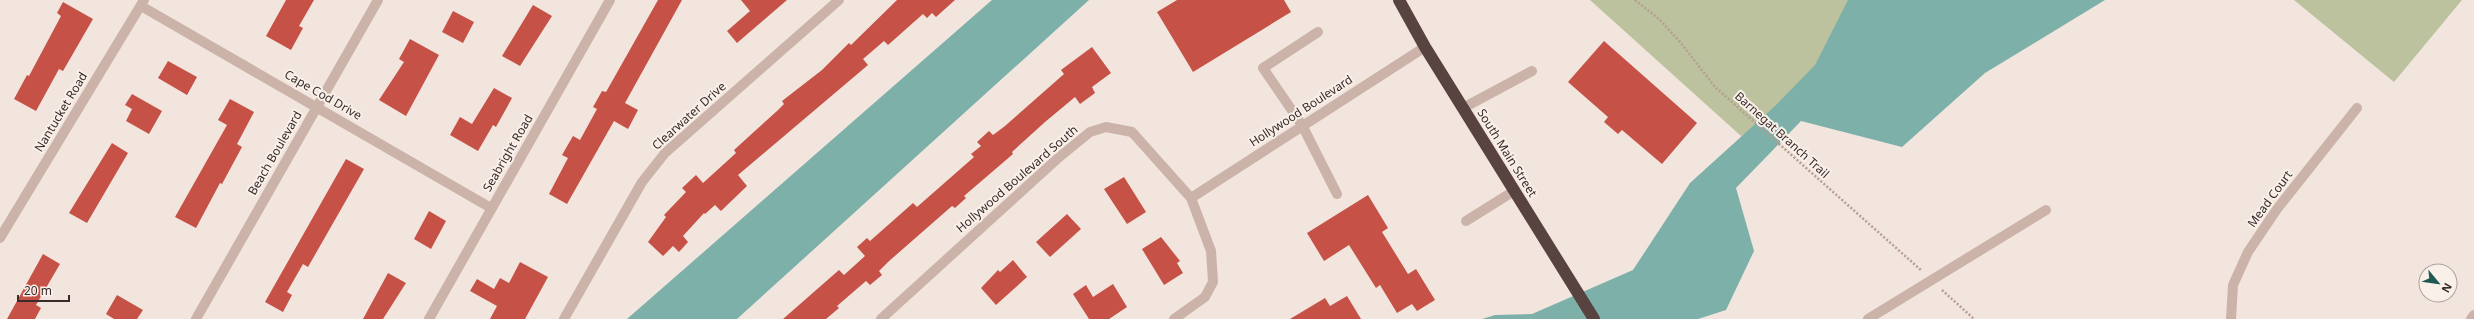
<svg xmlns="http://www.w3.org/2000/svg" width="2474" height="319" viewBox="0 0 2474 319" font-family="'Noto Sans',sans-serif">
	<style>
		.green { fill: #bbc29d }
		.water { fill: #7cb0a9 }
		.building { fill: #c65147 }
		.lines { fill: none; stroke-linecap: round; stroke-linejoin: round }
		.path { stroke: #b79c93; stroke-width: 2.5; stroke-dasharray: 2 2; stroke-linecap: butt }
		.minor { stroke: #cbb3a9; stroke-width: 10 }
		.highway { stroke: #594340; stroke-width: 12 }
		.labels { text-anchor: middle; stroke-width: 4; stroke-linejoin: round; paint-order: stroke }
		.street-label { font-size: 12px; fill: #382b29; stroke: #faf0ea }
	</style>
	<rect width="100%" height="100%" fill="#f2e5dd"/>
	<path class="green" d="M 1590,0 L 1956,0 L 1741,136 Z
		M 2294,0 L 2462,0 L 2394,82 Z"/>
	<path class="water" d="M 992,0 L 1089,0 L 737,319 L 627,319 Z
		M 1848,0 L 2105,0 L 1985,73 L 1902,147 L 1801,121 L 1736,188 L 1754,251 L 1726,310 L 1698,319 L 1482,319 L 1495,315 L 1532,314 L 1633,270 L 1690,183 L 1775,106 L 1815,65 Z"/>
	<path class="building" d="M 286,0 L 314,0 L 299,26 L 303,28 L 291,50 L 266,36 Z
		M 658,0 L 682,0 L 625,103 L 638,110 L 628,129 L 614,121 L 567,204 L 549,194 L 568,158 L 562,155 L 573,136 L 580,140 L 597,109 L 593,107 L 602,91 L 606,92 Z
		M 741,0 L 787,0 L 737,43 L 727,31 L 750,11 Z
		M 897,0 L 955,0 L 936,17 L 932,13 L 927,18 L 923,14 L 888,45 L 884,41 L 863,59 L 868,65 L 738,175 L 747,186 L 721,211 L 715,205 L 705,214 L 704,213 L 683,236 L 688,242 L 679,252 L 673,246 L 663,256 L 648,242 L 666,217 L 664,215 L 686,192 L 682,188 L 696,175 L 703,183 L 736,153 L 734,150 L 777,111 L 784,104 L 782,101 L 822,70 L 849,43 L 851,45 Z
		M 1177,0 L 1284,0 L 1291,12 L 1193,72 L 1157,12 Z
		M 63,2 L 93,19 L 63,71 L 59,69 L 36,111 L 14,99 L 27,75 L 29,76 L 61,16 L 57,13 Z
		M 533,5 L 552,16 L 520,66 L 502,56 Z
		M 453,11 L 474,22 L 463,43 L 442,32 Z
		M 410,39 L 439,55 L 406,116 L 379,100 L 404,62 L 399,59 Z
		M 1604,41 L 1697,123 L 1662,164 L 1622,130 L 1618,134 L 1604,122 L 1608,117 L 1568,82 Z
		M 1092,47 L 1111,73 L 1092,87 L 1095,93 L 1080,104 L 1075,97 L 1045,122 L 1012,152 L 1013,154 L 964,196 L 966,198 L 955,208 L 952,206 L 888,262 L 879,271 L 882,275 L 870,285 L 866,281 L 837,306 L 839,308 L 826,319 L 783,319 L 839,270 L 844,275 L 865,256 L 857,247 L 867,238 L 870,241 L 913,203 L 917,207 L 974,157 L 971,154 L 981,146 L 977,142 L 989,131 L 993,135 L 1005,126 L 1064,74 L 1061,70 Z
		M 168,61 L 197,77 L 187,95 L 158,78 Z
		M 494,88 L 512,98 L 496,127 L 493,125 L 478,151 L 450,135 L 460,117 L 472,124 Z
		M 132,94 L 162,111 L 149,134 L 126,121 L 132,109 L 125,105 Z
		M 230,99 L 254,112 L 237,144 L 242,147 L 222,184 L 220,183 L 196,228 L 175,217 L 227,125 L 218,120 Z
		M 112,143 L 128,153 L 87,223 L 69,213 Z
		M 346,159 L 364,169 L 308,267 L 303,264 L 287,292 L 292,295 L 283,312 L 265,302 Z
		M 1124,177 L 1146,212 L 1127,224 L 1104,189 Z
		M 1368,195 L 1388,228 L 1382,232 L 1408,274 L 1416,269 L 1435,300 L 1417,311 L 1412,304 L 1397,313 L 1380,285 L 1376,288 L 1349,245 L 1324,261 L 1307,233 Z
		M 429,211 L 446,221 L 431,249 L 414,239 Z
		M 1067,214 L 1081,229 L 1050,257 L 1036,242 Z
		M 1161,237 L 1180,261 L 1177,263 L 1183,273 L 1164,285 L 1142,249 Z
		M 43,254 L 60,264 L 36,305 L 41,308 L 35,319 L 7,319 Z
		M 1013,260 L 1027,277 L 996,305 L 981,288 L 998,270 L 1000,272 Z
		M 520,262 L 548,277 L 525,319 L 490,319 L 497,306 L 470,291 L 477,279 L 494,289 L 500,278 L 509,283 Z
		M 388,273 L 406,283 L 383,319 L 363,319 Z
		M 1113,284 L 1127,307 L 1109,319 L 1089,319 L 1073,294 L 1086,285 L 1093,297 Z
		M 117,295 L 143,310 L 137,319 L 114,319 L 106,314 Z
		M 1347,296 L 1361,319 L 1290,319 L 1325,298 L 1330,306 Z"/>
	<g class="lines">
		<path class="path" d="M 1635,0 L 1659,19 L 1681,43 L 1715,87 L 1922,271
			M 1942,290 L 1974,319"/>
		<path class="minor" d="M 141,6 L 491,208
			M 1318,32 L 1263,68 L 1302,125 L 1337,194
			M 1463,108 L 1532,71
			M 1191,198 L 1425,47
			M 1466,221 L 1514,191
			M 0,238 L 144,0
			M 196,319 L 378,0
			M 429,319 L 610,0
			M 564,319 L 642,182 L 665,153 L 839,0
			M 881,319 L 1057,159 L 1090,132 L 1106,127 L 1132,132 L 1191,198 L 1211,251 L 1213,282 L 1205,297 L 1174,319
			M 1868,319 L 2046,210
			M 2231,319 L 2233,285 L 2248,252 L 2277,209 L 2357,108
			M 2471,319 L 2474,315"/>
		<path class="highway" d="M 1399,0 L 1425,47 L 1594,319"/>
	</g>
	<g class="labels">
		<g class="street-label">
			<text transform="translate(323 95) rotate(30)" y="4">Cape Cod Drive</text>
			<text transform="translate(1301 111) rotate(-33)" y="4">Hollywood Boulevard</text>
			<text transform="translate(61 112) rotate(-59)" y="4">Nantucket Road</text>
			<text transform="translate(689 116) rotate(-42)" y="4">Clearwater Drive</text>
			<text transform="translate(1782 135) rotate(42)" y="4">Barnegat Branch Trail</text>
			<text transform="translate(275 153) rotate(-60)" y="4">Beach Boulevard</text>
			<text transform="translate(508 153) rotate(-60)" y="4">Seabright Road</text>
			<text transform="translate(1507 153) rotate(58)" y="4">South Main Street</text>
			<text transform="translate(1017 179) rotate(-41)" y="4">Hollywood Boulevard South</text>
			<text transform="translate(2270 199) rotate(-54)" y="4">Mead Court</text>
		</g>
	</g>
	<g transform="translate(2438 283) rotate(119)"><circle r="19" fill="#faf0ea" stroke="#aca19d"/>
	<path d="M0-3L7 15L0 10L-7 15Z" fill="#1e5953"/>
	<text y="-6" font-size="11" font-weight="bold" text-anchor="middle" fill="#382b29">N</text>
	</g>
	<path d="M18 295v6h51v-6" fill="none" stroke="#382b29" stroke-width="2"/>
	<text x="24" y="295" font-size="12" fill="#382b29" stroke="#faf0ea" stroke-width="3" paint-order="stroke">20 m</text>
</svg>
